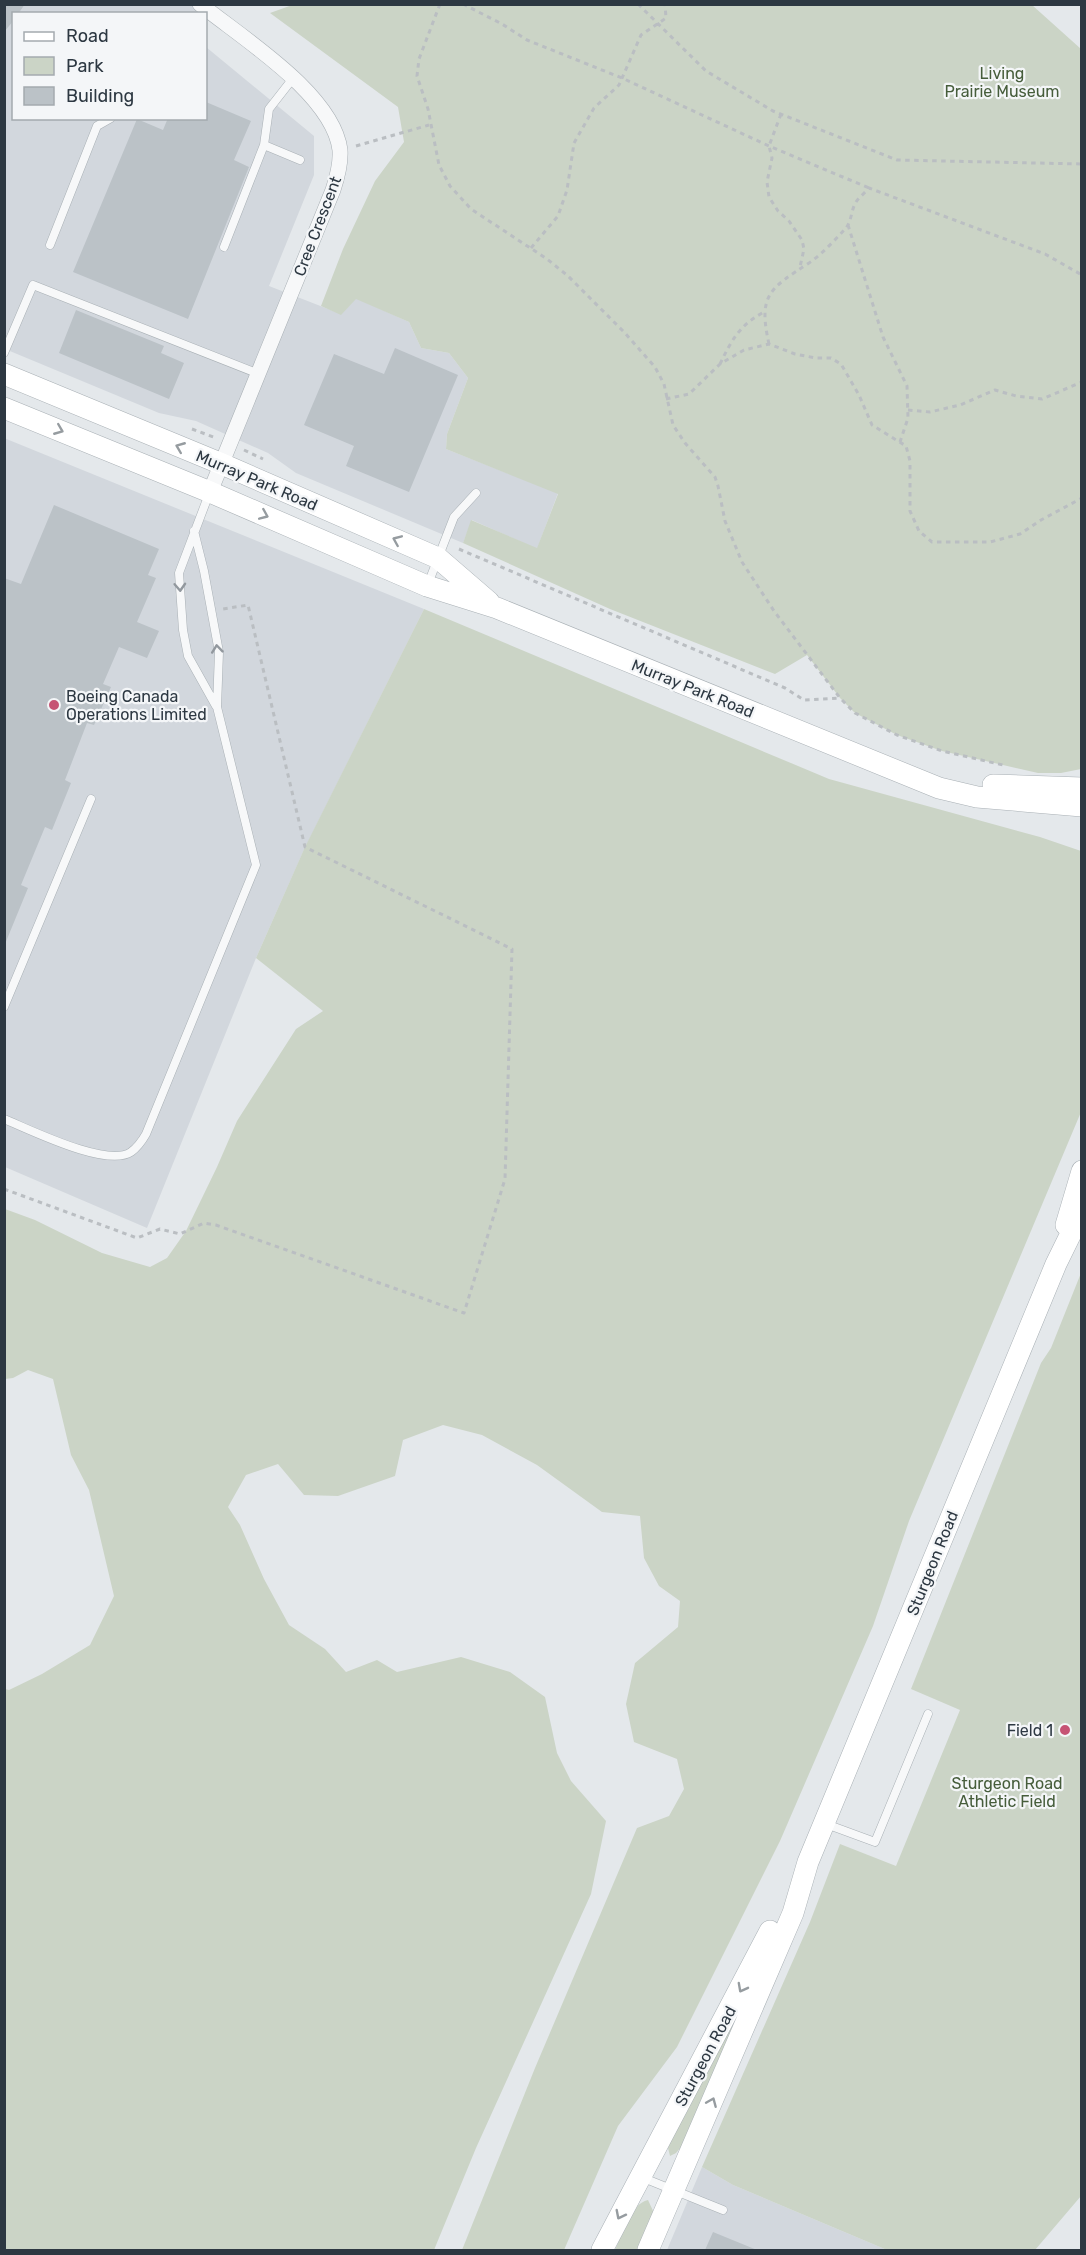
<svg xmlns="http://www.w3.org/2000/svg" width="1086" height="2255" viewBox="0 0 1086 2255" font-family="Rubik,sans-serif">
	<style>
		.built { fill: #d2d7dd }
		.green { fill: #cbd4c6 }
		.building { fill: #bbc2c7 }
		.lines { fill: none; stroke-linecap: round; stroke-linejoin: round }
		.lane-casing { stroke: #a9b0b5; stroke-width: 9 }
		.street-casing { stroke: #a9b0b5; stroke-width: 16 }
		.secondary-casing { stroke: #a9b0b5; stroke-width: 22 }
		.path { stroke: #babec2; stroke-width: 3; stroke-dasharray: 4.5 4.5; stroke-linecap: butt }
		.lane { stroke: #f7f8f9; stroke-width: 8 }
		.street { stroke: #f7f8f9; stroke-width: 15 }
		.secondary { stroke: #fff; stroke-width: 21 }
		.oneway { stroke: #969ca0 }
		.oneway2 { stroke: #92989e }
		.poi-dot { fill: #c65374; stroke: #f4f6f8; stroke-width: 2 }
		.labels { text-anchor: middle; stroke-width: 4.5; stroke-linejoin: round; paint-order: stroke }
		.park-label { font-size: 16px; fill: #465d3b; stroke: #f4f6f8 }
		.street-label { font-size: 16px; fill: #2d3842; stroke: #f4f6f8 }
		.poi-label { font-size: 16px; fill: #2d3842; stroke: #f4f6f8; text-anchor: start }
	</style>
	<rect width="100%" height="100%" fill="#e4e8eb"/>
	<path class="built" d="M 4,5 L 210,5 L 201,14 L 14,14 L 14,118 L 206,118 L 206,47 L 314,136 L 314,175 L 269,286 L 341,314 L 356,298 L 409,322 L 421,348 L 449,353 L 468,378 L 447,434 L 446,449 L 558,493 L 537,549 L 472,520 L 463,543 L 296,473 L 268,453 L 196,421 L 159,413 L 5,349 Z
		M 4,438 L 424,609 L 303,852 L 256,958 L 147,1228 L 5,1167 Z
		M 702,2167 L 733,2185 L 887,2250 L 667,2250 Z"/>
	<path class="green" d="M 295,4 L 1032,5 L 1081,49 L 1081,769 L 1061,773 L 1038,773 L 942,751 L 897,735 L 855,713 L 840,698 L 807,655 L 775,674 L 610,609 L 463,543 L 471,520 L 537,548 L 558,494 L 446,449 L 447,434 L 468,378 L 449,353 L 421,348 L 409,322 L 356,299 L 341,315 L 321,306 L 343,249 L 375,181 L 404,142 L 398,107 L 270,13 Z
		M 424,609 L 829,779 L 1040,837 L 1081,851 L 1081,1112 L 909,1521 L 873,1626 L 780,1841 L 677,2047 L 618,2126 L 564,2250 L 462,2250 L 535,2068 L 637,1828 L 669,1816 L 684,1789 L 677,1759 L 634,1742 L 626,1704 L 635,1663 L 678,1627 L 680,1601 L 659,1586 L 644,1558 L 640,1516 L 602,1512 L 537,1465 L 482,1435 L 443,1425 L 403,1440 L 395,1476 L 338,1496 L 304,1495 L 278,1464 L 246,1475 L 228,1507 L 240,1525 L 264,1579 L 289,1625 L 325,1649 L 346,1672 L 377,1660 L 397,1672 L 461,1657 L 510,1672 L 545,1697 L 557,1753 L 571,1781 L 606,1821 L 591,1894 L 476,2148 L 434,2250 L 5,2250 L 5,1689 L 9,1690 L 42,1674 L 90,1645 L 114,1596 L 89,1490 L 71,1455 L 53,1379 L 28,1370 L 13,1378 L 5,1379 L 5,1209 L 35,1220 L 102,1253 L 150,1267 L 167,1258 L 186,1231 L 217,1167 L 237,1121 L 296,1029 L 323,1011 L 256,958 L 305,847 Z
		M 1081,1273 L 1081,2196 L 1035,2250 L 887,2250 L 733,2185 L 702,2167 L 810,1922 L 840,1844 L 896,1866 L 960,1710 L 911,1689 L 1041,1363 L 1051,1348 Z
		M 732,2026 L 735,2026 L 682,2146 L 676,2153 L 670,2156 L 668,2148 L 670,2142 L 702,2077 Z
		M 648,2200 L 654,2213 L 638,2250 L 615,2250 C 622,2235 630,2204 648,2200 Z"/>
	<path class="building" d="M 4,4 L 25,4 L 18,14 L 14,14 L 14,20 L 4,32 Z
		M 206,102 L 251,121 L 234,160 L 249,167 L 188,319 L 73,272 L 137,119 L 163,130 L 168,118 L 206,118 Z
		M 76,310 L 164,346 L 161,353 L 184,363 L 169,399 L 59,353 Z
		M 395,348 L 458,375 L 409,492 L 346,466 L 354,446 L 304,425 L 334,354 L 384,374 Z
		M 54,505 L 159,549 L 148,575 L 156,578 L 137,622 L 159,631 L 147,658 L 119,647 L 103,684 L 111,687 L 94,725 L 87,723 L 65,780 L 71,783 L 52,830 L 45,827 L 21,885 L 28,888 L 5,944 L 4,578 L 21,584 Z
		M 713,2232 L 757,2250 L 705,2250 Z"/>
	<g class="lines">
		<defs>
			<path id="lane" d="M 264,145 L 300,160
				M 50,245 L 97,126 L 111,118
				M 224,247 L 264,145 L 269,109 L 294,77
				M 4,353 L 33,285 L 259,374
				M 209,494 L 179,573 L 183,630 L 188,656 L 216,706
				M 428,584 L 454,517 L 476,493
				M 4,1007 L 91,799
				M 4,1119 C 31,1130 107,1168 131,1152 C 138,1147 142,1141 146,1134 L 256,865 L 217,707 L 219,652 L 204,571 L 194,531
				M 826,1824 L 875,1842 L 928,1714
				M 641,2177 L 723,2210"/>
			<path id="street" d="M 200,4 C 242,38 333,94 340,150 C 341,164 337,178 333,190 L 210,492"/>
			<path id="secondary" d="M 4,374 L 222,464 L 438,558 L 489,602
				M 4,408 L 210,492 L 427,586 L 497,608 L 939,788 L 977,797 L 1082,806
				M 993,785 L 1082,788
				M 1066,1225 L 1082,1171
				M 602,2250 L 770,1931
				M 648,2250 L 793,1913 L 808,1862 L 1056,1264 L 1082,1211"/>
		</defs>
		<use href="#lane" class="lane-casing"/>
		<use href="#street" class="street-casing"/>
		<use href="#secondary" class="secondary-casing"/>
		<path class="path" d="M 440,4 L 419,59 L 417,76 L 428,109 L 439,165 L 450,186 L 471,209 L 547,259 L 568,276 L 624,332 L 655,367 L 664,384 L 673,425 L 685,443 L 715,477 L 718,486 L 725,521 L 742,562 L 774,611 L 840,698 L 855,713 L 897,735 L 942,751 L 1003,765
			M 463,4 L 502,24 L 527,40 L 622,78 L 769,146 L 869,188
			M 638,4 L 706,71 L 773,111 L 897,160 L 1082,164
			M 781,114 L 769,146 L 772,158 L 767,182 L 769,197 L 778,211 L 789,221 L 802,240 L 804,249 L 800,267
			M 356,146 L 429,125
			M 848,225 L 883,337 L 907,386 L 908,418 L 900,442
			M 531,248 L 558,216 L 567,190 L 574,143 L 594,108 L 619,85 L 641,35 L 666,18 L 665,4
			M 769,344 C 758,295 769,289 809,263 C 822,254 835,240 846,228 C 852,220 851,210 856,202 C 859,197 865,193 869,188 L 1045,254 L 1082,275
			M 720,364 C 732,339 740,325 764,312
			M 666,399 L 689,394 L 720,364 L 744,350 L 769,344 L 795,354 L 816,358 L 831,358 L 841,364 L 859,395 L 872,425 L 906,446 L 910,461 L 910,511 L 919,531 L 932,542 L 990,542 L 1020,534 L 1041,520 L 1082,498
			M 908,410 L 930,412 L 960,405 L 995,390 L 1016,396 L 1042,399 L 1082,382
			M 192,429 L 216,438
			M 244,450 L 263,459
			M 459,549 L 785,688 L 804,700 L 840,698
			M 4,1189 L 137,1238 L 160,1229 L 180,1234 L 204,1223 L 216,1225 L 464,1313 L 505,1179 L 512,949 L 305,847 L 248,605 L 223,609"/>
		<use href="#lane" class="lane"/>
		<use href="#street" class="street"/>
		<use href="#secondary" class="secondary"/>
	</g>
	<defs><path id="oneway-chevron" d="M-2-3.5L2.5 0L-2 3.5" fill="none" stroke-width="1.6" stroke-linecap="round" stroke-linejoin="round" transform="scale(1.5)"/></defs>
	<g class="oneway">
		<use href="#oneway-chevron" transform="translate(59 430) rotate(22)"/>
		<use href="#oneway-chevron" transform="translate(180 447) rotate(-158)"/>
		<use href="#oneway-chevron" transform="translate(264 515) rotate(23)"/>
		<use href="#oneway-chevron" transform="translate(397 540) rotate(-157)"/>
		<use href="#oneway-chevron" transform="translate(742 1988) rotate(118)"/>
		<use href="#oneway-chevron" transform="translate(712 2102) rotate(-67)"/>
		<use href="#oneway-chevron" transform="translate(620 2215) rotate(117)"/>
	</g>
	<g class="oneway2">
		<use href="#oneway-chevron" transform="translate(180 587) rotate(87)"/>
		<use href="#oneway-chevron" transform="translate(217 649) rotate(-96)"/>
	</g>
	<g class="poi-dot">
		<circle cx="54" cy="705" r="6"/>
		<circle cx="1065" cy="1730" r="6"/>
	</g>
	<g class="labels">
		<g class="park-label">
			<text x="1002" y="79">Living<tspan x="1002" dy="18">Prairie Museum</tspan></text>
			<text x="1007" y="1789">Sturgeon Road<tspan x="1007" dy="18">Athletic Field</tspan></text>
		</g>
		<g class="street-label">
			<text transform="translate(317 226) rotate(-69)" y="6">Cree Crescent</text>
			<text transform="translate(257 480) rotate(23)" y="6">Murray Park Road</text>
			<text transform="translate(693 688) rotate(22)" y="6">Murray Park Road</text>
			<text transform="translate(932 1563) rotate(-68)" y="6">Sturgeon Road</text>
			<text transform="translate(705 2056) rotate(-62)" y="6">Sturgeon Road</text>
		</g>
		<g class="poi-label">
			<text x="66" y="702">Boeing Canada<tspan x="66" dy="18">Operations Limited</tspan></text>
			<text x="1053" y="1736" text-anchor="end">Field 1</text>
		</g>
	</g>
	<rect width="1086" height="2255" fill="none" stroke="#2d3842" stroke-width="12"/>
	<rect x="12" y="12" width="195" height="108" fill="#f4f6f8" stroke="#a4aaaf" stroke-width="1.5"/>
	<rect x="24" y="32" width="30" height="9" fill="#ffffff" stroke="#a4aaaf" stroke-width="1.5"/>
	<text x="66" y="42" font-size="18" fill="#2d3842">Road</text>
	<rect x="24" y="57" width="30" height="18" fill="#cbd4c6" stroke="#a4aaaf" stroke-width="1.5"/>
	<text x="66" y="72" font-size="18" fill="#2d3842">Park</text>
	<rect x="24" y="87" width="30" height="18" fill="#bbc2c7" stroke="#a4aaaf" stroke-width="1.5"/>
	<text x="66" y="102" font-size="18" fill="#2d3842">Building</text>
</svg>
